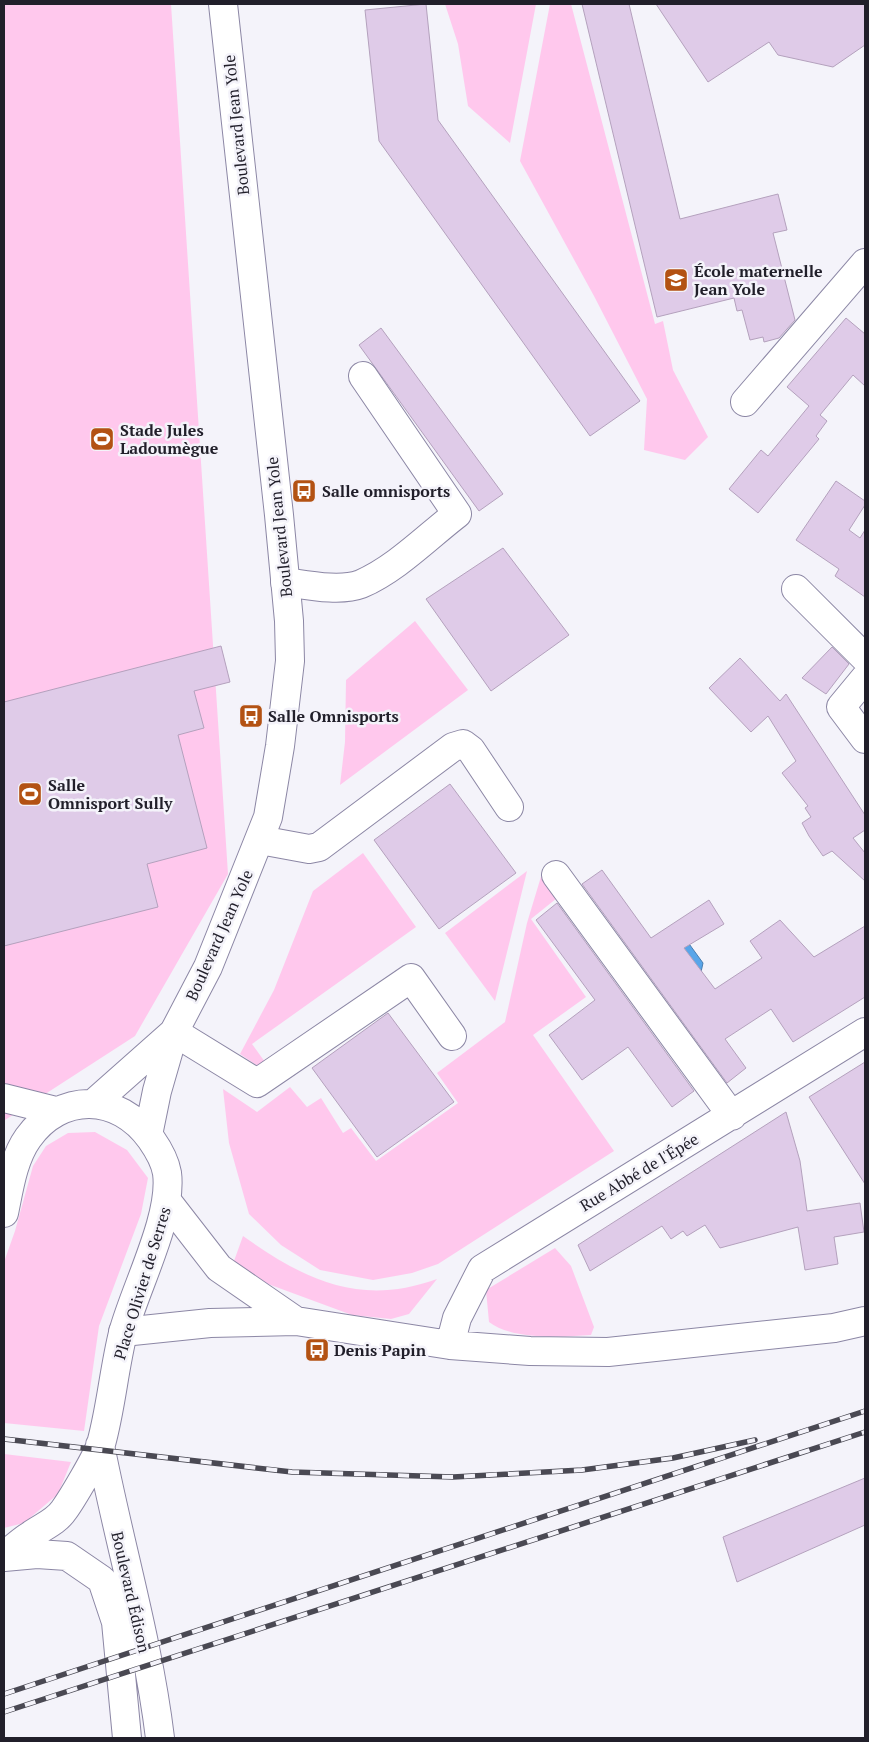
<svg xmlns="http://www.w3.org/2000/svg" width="869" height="1742" viewBox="0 0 869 1742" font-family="'PT Serif',serif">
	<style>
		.green { fill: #ffc8ed }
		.water { fill: #58a5e9; stroke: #487db0 }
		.building { fill: #dfcbe8; stroke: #b4a1bd }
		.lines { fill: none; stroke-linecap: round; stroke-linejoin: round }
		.minor-casing { stroke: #8c87a5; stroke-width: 30 }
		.major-casing { stroke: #8c87a5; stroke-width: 30 }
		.minor { stroke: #fff; stroke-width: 28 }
		.major { stroke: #fff; stroke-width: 28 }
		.rail-casing { stroke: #4a4953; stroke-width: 5.5 }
		.rail { stroke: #f4f3fa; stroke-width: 4; stroke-dasharray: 11; stroke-linecap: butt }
		.labels { text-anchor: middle; stroke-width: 5; stroke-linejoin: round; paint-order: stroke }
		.street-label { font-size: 16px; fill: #211f2a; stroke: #f4f3fa }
		.poi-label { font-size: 16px; font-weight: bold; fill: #211f2a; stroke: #f4f3fa; text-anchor: start }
	</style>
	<rect width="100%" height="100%" fill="#f4f3fa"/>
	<path class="green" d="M 4,4 L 171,4 L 228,874 L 135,1036 L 5,1120 Z
		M 445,4 L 536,4 L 510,143 L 468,106 L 458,44 Z
		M 550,4 L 571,4 L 655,324 L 663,321 L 673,370 L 708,437 L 685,460 L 644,450 L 647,399 L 594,296 L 520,161 Z
		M 415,621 L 468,690 L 340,785 L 345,742 L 346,680 Z
		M 363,853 L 416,927 L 252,1044 L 265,1062 L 261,1068 L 240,1054 L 274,990 L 313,891 Z
		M 543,870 L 562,894 L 531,919 L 586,997 L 533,1035 L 614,1151 L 438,1264 L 412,1273 L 373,1280 L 320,1270 L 281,1245 L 249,1214 L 229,1143 L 223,1089 L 257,1112 L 290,1087 L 307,1107 L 321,1098 L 343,1133 L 351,1128 L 376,1161 L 458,1103 L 437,1073 L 505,1022 L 527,923 Z
		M 527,871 L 495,1001 L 445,933 Z
		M 95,1132 L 127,1150 L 148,1178 L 141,1214 L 99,1326 L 84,1431 L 4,1423 L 4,1262 L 15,1231 L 33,1166 L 46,1146 L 68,1133 Z
		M 243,1236 C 305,1280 360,1307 437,1279 L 409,1314 L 391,1319 L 352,1315 L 268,1284 L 234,1261 Z
		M 555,1248 L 571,1266 L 594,1327 L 591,1335 C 562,1337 512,1340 489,1322 L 486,1290 Z
		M 4,1454 L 71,1462 L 58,1494 L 24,1523 L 4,1528 Z"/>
	<path class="water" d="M 679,930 L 703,963 L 701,972 L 690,973 Z"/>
	<path class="building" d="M 426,4 L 438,120 L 640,401 L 590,436 L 379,141 L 365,10 Z
		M 582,4 L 629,4 L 680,219 L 778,194 L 787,230 L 773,233 L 795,320 L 779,338 L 764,342 L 763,337 L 750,340 L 742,310 L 737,311 L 734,298 L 657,317 Z
		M 656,4 L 865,4 L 865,45 L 833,67 L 778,55 L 769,42 L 708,82 Z
		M 846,318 L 865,334 L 865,386 L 853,375 L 820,415 L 827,421 L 816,436 L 819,439 L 758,513 L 729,489 L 761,450 L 768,456 L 809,406 L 787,387 Z
		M 381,328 L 503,494 L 479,511 L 359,345 Z
		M 836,481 L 865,501 L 865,505 L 849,530 L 860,538 L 865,530 L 865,597 L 835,576 L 839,569 L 796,540 Z
		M 503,548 L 569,635 L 491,691 L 426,599 Z
		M 221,646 L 230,682 L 194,691 L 204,728 L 178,735 L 207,848 L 147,864 L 158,907 L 4,946 L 4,702 Z
		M 832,647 L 849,664 L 826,694 L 802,678 Z
		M 740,658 L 780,701 L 786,694 L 865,815 L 865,830 L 853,838 L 865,853 L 865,881 L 832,851 L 823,856 L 809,836 L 802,823 L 811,817 L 805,808 L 808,806 L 782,773 L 796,761 L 768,716 L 751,732 L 709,688 Z
		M 450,784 L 516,873 L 439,929 L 374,840 Z
		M 602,870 L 651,938 L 709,900 L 724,924 L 684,948 L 715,989 L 762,958 L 750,941 L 780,920 L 814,957 L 865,926 L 865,997 L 793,1042 L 771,1009 L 725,1039 L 746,1068 L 727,1083 L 582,884 Z
		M 557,903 L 694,1091 L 672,1107 L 628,1047 L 582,1080 L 549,1035 L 595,1000 L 536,920 Z
		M 388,1013 L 454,1102 L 377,1157 L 312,1068 Z
		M 865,1062 L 865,1184 L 809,1097 Z
		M 786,1112 L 800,1161 L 807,1211 L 860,1203 L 864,1232 L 834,1237 L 838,1264 L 805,1270 L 798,1227 L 720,1248 L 705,1225 L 687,1236 L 683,1231 L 671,1239 L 662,1226 L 590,1271 L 578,1245 Z
		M 865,1478 L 865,1525 L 737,1582 L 723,1537 Z"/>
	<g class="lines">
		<defs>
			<path id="minor" d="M 745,402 L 865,263
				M 285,582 C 307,585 340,592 361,584 C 396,569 427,537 457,514 L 363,376
				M 796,589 L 865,658
				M 865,678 L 841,707 L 865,739
				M 260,840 L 309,849 L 319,847 L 453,747 L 463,744 L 471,750 L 509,807
				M 556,875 L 732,1116
				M 174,1032 L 257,1083 L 411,978 L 452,1036
				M 167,1201 L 219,1268 L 296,1321
				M 123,1332 L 210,1323 L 296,1321 L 450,1345 L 530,1351 L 608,1352 L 834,1328 L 865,1321
				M 450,1345 L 457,1318 L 482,1269 L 865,1032"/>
			<path id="major" d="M 4,1098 L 56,1111
				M 94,1103 L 173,1033
				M 148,1135 L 157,1091 L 174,1032 L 208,967 L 268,817 L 280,746 L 290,661 L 289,621 L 279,515 L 223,4
				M 4,1213 C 9,1189 13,1159 28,1138 C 61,1092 118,1093 151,1139 C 158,1149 165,1161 167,1173 C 173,1217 135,1288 123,1333 C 114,1369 111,1408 101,1444 C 97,1457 72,1499 64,1510 C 56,1522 42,1527 31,1535 C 21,1541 13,1549 4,1556
				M 100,1445 C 119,1543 148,1639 160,1738
				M 4,1557 L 37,1554 L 67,1556 L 102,1580 L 116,1622 L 127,1738"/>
		</defs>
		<use href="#minor" class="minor-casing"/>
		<use href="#major" class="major-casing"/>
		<use href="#minor" class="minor"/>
		<use href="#major" class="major"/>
		<defs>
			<path id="rail" d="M 4,1439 L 292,1472 L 453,1477 L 582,1470 L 673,1458 L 755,1440
				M 4,1694 L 865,1411
				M 4,1712 L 865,1432"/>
		</defs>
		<use href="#rail" class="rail-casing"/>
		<use href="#rail" class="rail"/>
	</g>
	<defs>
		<symbol id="school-square" viewBox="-11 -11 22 22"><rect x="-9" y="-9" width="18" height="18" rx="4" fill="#b35213" stroke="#f4f3fa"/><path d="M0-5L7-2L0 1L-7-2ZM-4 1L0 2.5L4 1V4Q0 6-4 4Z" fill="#fff"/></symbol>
		<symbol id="stadium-square" viewBox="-11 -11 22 22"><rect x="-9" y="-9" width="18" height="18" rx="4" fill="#b35213" stroke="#f4f3fa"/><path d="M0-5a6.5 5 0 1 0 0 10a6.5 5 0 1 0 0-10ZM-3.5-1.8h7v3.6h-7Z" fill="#fff"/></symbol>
		<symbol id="bus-square" viewBox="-11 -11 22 22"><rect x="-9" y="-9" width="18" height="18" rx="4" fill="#b35213" stroke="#f4f3fa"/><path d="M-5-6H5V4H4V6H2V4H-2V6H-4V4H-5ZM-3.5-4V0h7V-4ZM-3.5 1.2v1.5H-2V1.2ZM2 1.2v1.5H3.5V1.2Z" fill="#fff"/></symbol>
	</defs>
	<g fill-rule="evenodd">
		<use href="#school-square" x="662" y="266" width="28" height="28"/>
		<use href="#stadium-square" x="88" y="425" width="28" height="28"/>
		<use href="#bus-square" x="290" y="477" width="28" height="28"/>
		<use href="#bus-square" x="237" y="702" width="28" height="28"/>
		<use href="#stadium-square" x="16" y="780" width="28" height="28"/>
		<use href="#bus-square" x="303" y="1336" width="28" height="28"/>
	</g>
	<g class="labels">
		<g class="street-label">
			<text transform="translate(236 125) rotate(-96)" y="6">Boulevard Jean Yole</text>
			<text transform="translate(279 527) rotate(-96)" y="6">Boulevard Jean Yole</text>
			<text transform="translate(219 935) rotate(-66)" y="6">Boulevard Jean Yole</text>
			<text transform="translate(639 1172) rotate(-31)" y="6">Rue Abbé de l'Épée</text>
			<text transform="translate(142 1283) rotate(-73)" y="6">Place Olivier de Serres</text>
			<text transform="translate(131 1592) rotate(77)" y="6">Boulevard Édison</text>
		</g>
		<g class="poi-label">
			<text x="694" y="277">École maternelle<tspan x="694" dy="18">Jean Yole</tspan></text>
			<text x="120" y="436">Stade Jules<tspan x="120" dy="18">Ladoumègue</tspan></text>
			<text x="322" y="497">Salle omnisports</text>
			<text x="268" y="722">Salle Omnisports</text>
			<text x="48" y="791">Salle<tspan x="48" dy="18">Omnisport Sully</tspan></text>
			<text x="334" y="1356">Denis Papin</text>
		</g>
	</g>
	<rect width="869" height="1742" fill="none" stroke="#211f2a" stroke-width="10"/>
</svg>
